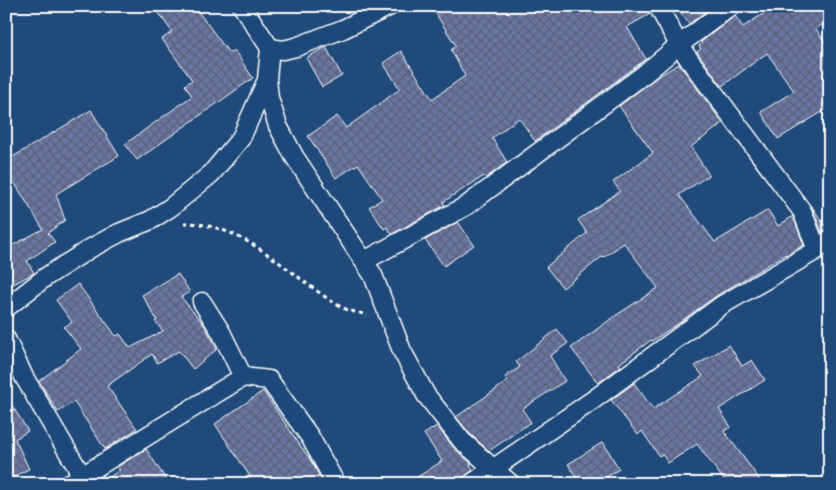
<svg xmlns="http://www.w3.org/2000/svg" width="836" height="490" viewBox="0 0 836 490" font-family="'Gochi Hand',sans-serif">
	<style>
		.building { fill: url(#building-cross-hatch); stroke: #fff }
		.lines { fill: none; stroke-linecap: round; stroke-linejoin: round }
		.minor-casing { stroke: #fff; stroke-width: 21 }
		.path { stroke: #fff; stroke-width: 3; stroke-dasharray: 4 4; stroke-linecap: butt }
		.minor { stroke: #1f4a7a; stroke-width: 18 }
	</style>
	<defs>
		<pattern id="building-cross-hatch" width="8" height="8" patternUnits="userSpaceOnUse" patternTransform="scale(1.25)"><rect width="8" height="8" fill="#6875a2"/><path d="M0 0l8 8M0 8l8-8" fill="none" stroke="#5a6077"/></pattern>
	</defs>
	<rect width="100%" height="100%" fill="#1f4a7a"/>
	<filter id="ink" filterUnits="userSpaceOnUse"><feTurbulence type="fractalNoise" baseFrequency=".02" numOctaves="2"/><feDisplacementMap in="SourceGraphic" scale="10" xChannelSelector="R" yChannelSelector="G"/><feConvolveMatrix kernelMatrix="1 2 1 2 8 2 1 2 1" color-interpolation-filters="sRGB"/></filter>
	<g filter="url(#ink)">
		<path class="building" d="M 154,6 L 194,6 L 229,53 L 234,50 L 253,78 L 137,160 L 125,144 L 192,96 L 185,85 L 192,80 L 162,39 L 172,32 Z
			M 431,6 L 647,6 L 650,14 L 627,27 L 646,59 L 535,141 L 519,118 L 492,138 L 507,162 L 506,163 L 486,178 L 484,176 L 443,202 L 445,205 L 392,234 L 387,227 L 384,229 L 369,207 L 382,199 L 358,164 L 336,178 L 308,136 L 337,116 L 346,128 L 400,89 L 383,63 L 401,51 L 432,99 L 465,76 L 451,50 L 456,46 Z
			M 676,6 L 713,6 L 689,24 Z
			M 775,6 L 830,6 L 830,20 L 816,29 L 830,49 L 830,107 L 778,139 L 761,112 L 794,91 L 767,53 L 722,86 L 697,52 L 701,49 L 699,46 L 702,43 L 701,42 L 735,16 L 743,27 Z
			M 326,47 L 342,76 L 322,87 L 306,58 Z
			M 679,64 L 723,123 L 691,147 L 709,175 L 679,195 L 715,242 L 768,210 L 778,226 L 793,216 L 804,245 L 786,255 L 786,254 L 716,296 L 676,325 L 652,341 L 651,340 L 619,364 L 621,366 L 598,383 L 571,348 L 615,316 L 658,288 L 624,243 L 604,257 L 603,256 L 563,288 L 546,267 L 587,233 L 578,220 L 620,191 L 613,182 L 653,153 L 619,106 L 657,77 Z
			M 91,110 L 119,156 L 56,194 L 65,220 L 48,233 L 55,242 L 27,261 L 34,273 L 6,288 L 6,249 L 43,229 L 6,169 L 6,161 Z
			M 811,205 L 827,229 L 822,232 L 812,207 Z
			M 458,222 L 474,245 L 444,266 L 425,240 Z
			M 178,274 L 190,292 L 181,297 L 205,326 L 217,349 L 193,369 L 179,351 L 157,363 L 152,354 L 107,386 L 137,429 L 105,449 L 74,402 L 58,412 L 39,381 L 81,349 L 64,327 L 72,322 L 56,300 L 78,284 L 116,336 L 120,334 L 130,348 L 163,331 L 155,321 L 157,320 L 142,295 Z
			M 557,329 L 568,343 L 550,356 L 565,381 L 522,409 L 531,422 L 489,451 L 470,434 L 456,417 L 508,381 L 505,377 L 520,367 L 516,362 Z
			M 729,345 L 742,366 L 752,360 L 765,380 L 719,409 L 731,427 L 724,431 L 763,484 L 727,484 L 697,444 L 668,463 L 662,454 L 659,456 L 642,431 L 638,435 L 611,400 L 634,383 L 653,409 L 703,376 L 695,366 Z
			M 263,391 L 313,464 L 324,484 L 255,484 L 215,424 Z
			M 6,396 L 28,431 L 15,439 L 29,469 L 6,480 Z
			M 437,426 L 454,448 L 471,463 L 470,464 L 473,470 L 465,476 L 461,484 L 407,484 L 442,461 L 424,434 Z
			M 603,442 L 619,469 L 596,484 L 580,484 L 568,464 Z
			M 146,449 L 169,484 L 99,484 L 120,470 L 117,467 Z"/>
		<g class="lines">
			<defs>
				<path id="minor" d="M 242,6 L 270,48 L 267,79 L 269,98 L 278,126 L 294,156 L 373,275 L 402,351 L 426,395 L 462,441 L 511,484
					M 658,6 L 679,45 L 688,58 L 802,211 L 817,250
					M 270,48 L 283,50 L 296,47 L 343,29 L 390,6
					M 364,261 L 466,206 L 643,75 L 679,45 L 731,6
					M 202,302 L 221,332 L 243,377 L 269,380 L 310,437 L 336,484
					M 6,308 L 47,276 L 91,248 L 119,233 L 151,220 L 171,207 L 211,174 L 241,138 L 266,82
					M 6,339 L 24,377 L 82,476
					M 69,484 L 243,377
					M 471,484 L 593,400 L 722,305 L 817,250 L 830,239"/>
			</defs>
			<use href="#minor" class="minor-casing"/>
			<path class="path" d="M 184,223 C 231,223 270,255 306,283 C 319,292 333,304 348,310 C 354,312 361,313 367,315"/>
			<use href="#minor" class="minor"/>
		</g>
	</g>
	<rect width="836" height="490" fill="none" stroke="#1f4a7a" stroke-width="25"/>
	<rect x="12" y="12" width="811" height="465" fill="none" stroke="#fff" stroke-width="2" filter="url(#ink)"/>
</svg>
